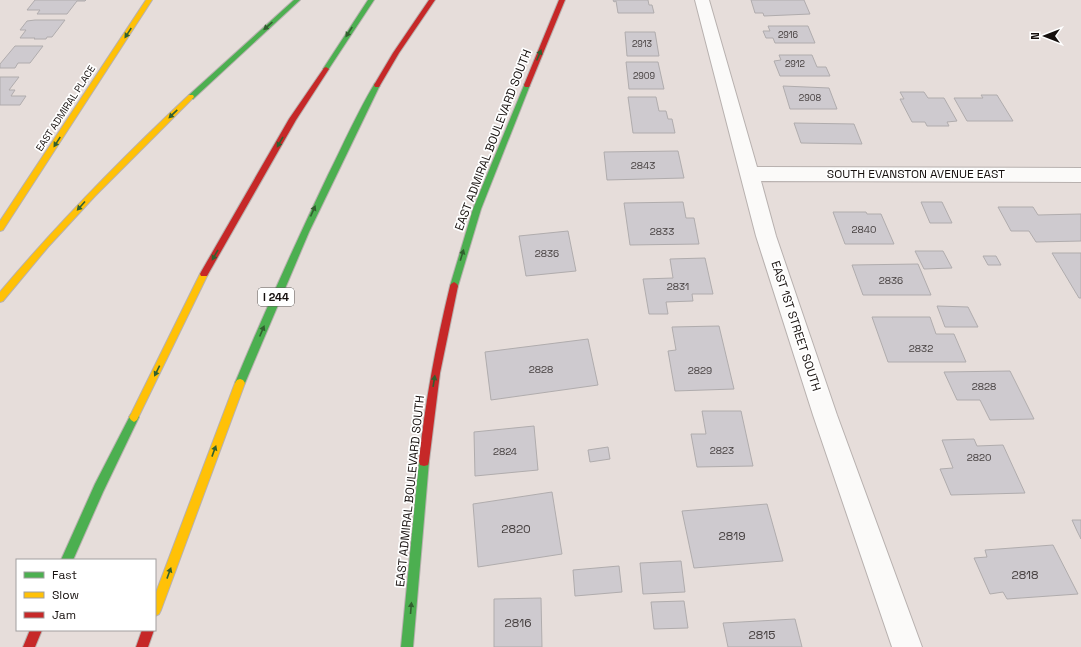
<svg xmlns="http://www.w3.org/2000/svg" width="1081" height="647" viewBox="0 0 1081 647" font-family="'Space Grotesk',sans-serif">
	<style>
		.building { fill: #cecacf; stroke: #b0acad }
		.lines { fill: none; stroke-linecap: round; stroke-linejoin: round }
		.street-casing { stroke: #b8b1af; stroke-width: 2 }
		.fast-casing { stroke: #b8b1af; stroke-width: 2 }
		.slow-casing { stroke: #b8b1af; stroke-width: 2 }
		.jam-casing { stroke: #b8b1af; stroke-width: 2 }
		.street { fill: #fbfaf9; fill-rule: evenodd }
		.fast { fill: #4caf50; fill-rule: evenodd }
		.slow { fill: #ffc107; fill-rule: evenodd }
		.jam { fill: #c62828; fill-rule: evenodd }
		.oneway { fill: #31602f }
		.labels { text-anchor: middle; stroke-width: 3.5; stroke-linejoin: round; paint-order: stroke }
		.far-number-label { font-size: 9px; fill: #443e3e }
		.far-street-label { font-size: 10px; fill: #16100e; stroke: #fff }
		.number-label { font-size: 10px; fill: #443e3e }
		.shield { fill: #fff; stroke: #5c5856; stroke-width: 1 }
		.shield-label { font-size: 11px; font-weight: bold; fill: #16100e }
		.street-label { font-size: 12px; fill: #16100e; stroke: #fff }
		.near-number-label { font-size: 12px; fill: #443e3e }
	</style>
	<rect width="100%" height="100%" fill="#e6ddda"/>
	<path class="building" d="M 35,0 L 86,0 L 85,1 L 77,1 L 67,14 L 37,14 L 40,10 L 27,10 Z
		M 613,0 L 648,0 L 649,5 L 652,5 L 654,13 L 618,13 L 616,1 L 614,2 Z
		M 751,0 L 804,0 L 810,14 L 764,16 L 763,13 L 755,13 Z
		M 35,20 L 65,20 L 52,37 L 47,37 L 46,39 L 34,39 L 35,38 L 20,38 L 26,30 L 20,30 L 27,21 Z
		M 768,26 L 808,26 L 815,43 L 775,43 L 773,38 L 766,38 L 763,31 L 770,31 Z
		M 625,32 L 655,32 L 659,56 L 627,56 Z
		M 15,46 L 43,46 L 30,63 L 18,63 L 15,68 L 0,68 L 0,64 Z
		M 779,55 L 812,55 L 817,67 L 826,67 L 830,76 L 780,76 L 774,61 L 781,60 Z
		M 626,62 L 658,62 L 664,89 L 629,89 Z
		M 0,77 L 19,77 L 9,90 L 15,90 L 11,96 L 26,96 L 20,105 L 0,105 Z
		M 783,86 L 829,88 L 837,109 L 790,109 Z
		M 900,92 L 924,92 L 928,98 L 944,98 L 957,121 L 947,122 L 949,126 L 927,126 L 925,122 L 912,122 L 900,99 L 904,99 Z
		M 981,95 L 997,95 L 1013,121 L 967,121 L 954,98 L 983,98 Z
		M 628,97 L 656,97 L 659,111 L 666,111 L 668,119 L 672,119 L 675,133 L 633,133 Z
		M 794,123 L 854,124 L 862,144 L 801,143 Z
		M 678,151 L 684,178 L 607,180 L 604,152 Z
		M 683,202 L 686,218 L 694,218 L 699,244 L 630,245 L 624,203 Z
		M 921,202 L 942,202 L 952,223 L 930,223 Z
		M 998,207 L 1033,207 L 1038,215 L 1081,214 L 1081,241 L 1036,242 L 1029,231 L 1011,231 Z
		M 833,212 L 866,212 L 867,214 L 881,214 L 894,244 L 845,244 Z
		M 568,231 L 576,271 L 526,276 L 519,236 Z
		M 915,251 L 943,251 L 952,268 L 924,269 Z
		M 1052,253 L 1081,253 L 1081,298 L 1079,298 Z
		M 983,256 L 996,256 L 1001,265 L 988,265 Z
		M 705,258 L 713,294 L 692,294 L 693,301 L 666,302 L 668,314 L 649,314 L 643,279 L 673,278 L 670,259 Z
		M 918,264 L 931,295 L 863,295 L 852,265 Z
		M 937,306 L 968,307 L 978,327 L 945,327 Z
		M 872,317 L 930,317 L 936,334 L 954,334 L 966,362 L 888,362 Z
		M 719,326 L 734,389 L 675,391 L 668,351 L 676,350 L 672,327 Z
		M 588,339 L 598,385 L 491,400 L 485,352 Z
		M 1010,371 L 1034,419 L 990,420 L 980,400 L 957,400 L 944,372 Z
		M 702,411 L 741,411 L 753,466 L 697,467 L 691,434 L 706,434 Z
		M 534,426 L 538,470 L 475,476 L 474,432 Z
		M 974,439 L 977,446 L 1003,445 L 1025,493 L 951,495 L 940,469 L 953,468 L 942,440 Z
		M 608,447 L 610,459 L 590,462 L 588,450 Z
		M 552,492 L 562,554 L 478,567 L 473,504 Z
		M 767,504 L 783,561 L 694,568 L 682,511 Z
		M 1072,520 L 1081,520 L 1081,539 L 1077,531 Z
		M 1053,545 L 1078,594 L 1007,599 L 1003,592 L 990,594 L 974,558 L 987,557 L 985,550 Z
		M 681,561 L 685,592 L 643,594 L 640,563 Z
		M 619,566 L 622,592 L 575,596 L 573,570 Z
		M 541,598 L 542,647 L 494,647 L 494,599 Z
		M 684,601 L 688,628 L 654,629 L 651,602 Z
		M 795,619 L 802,647 L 728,647 L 723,623 Z"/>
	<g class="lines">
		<defs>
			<path id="street" d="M 695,0 L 709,0 L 757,167 L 1081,168 L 1081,182 L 761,181 L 776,236 L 837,415 L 922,647 L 892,647 L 813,415 L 756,236 Z"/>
			<path id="fast" d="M 294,0 L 300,0 L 193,99 L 189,99 L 189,95 Z
				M 368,0 L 374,0 L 328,70 L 324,70 L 323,69 Z
				M 375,83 L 377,83 L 380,85 L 309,232 L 245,383 L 243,386 L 240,387 L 237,386 L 235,383 C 264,313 295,244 328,175 C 343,145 357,113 375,83 Z
				M 525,83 L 529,83 L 530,85 L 481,209 L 458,286 L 457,288 L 451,288 L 450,286 L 473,209 Z
				M 134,412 L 137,414 L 139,417 L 103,492 L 73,560 L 61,560 L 95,484 L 131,414 Z
				M 424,456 L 428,457 L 429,461 L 413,647 L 401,647 L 419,461 L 420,457 Z"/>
			<path id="slow" d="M 146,0 L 152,0 L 3,230 L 0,231 L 0,221 Z
				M 189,95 L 193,95 L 194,97 L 95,196 L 48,247 L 3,301 L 0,302 L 0,292 C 59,222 122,158 189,95 Z
				M 204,271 L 208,274 L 137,420 L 134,422 L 131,420 L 129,417 L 131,414 L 200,274 Z
				M 240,379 L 243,380 L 245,383 L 161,610 L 159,614 L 155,616 L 155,595 L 235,383 L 237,380 Z"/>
			<path id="jam" d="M 429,0 L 435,0 L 399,53 L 379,87 L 375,87 L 374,85 L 393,53 Z
				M 559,0 L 565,0 L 530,85 L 529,87 L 525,87 L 524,85 Z
				M 326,67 L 329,69 L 296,120 L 207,276 L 201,276 L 200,274 L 201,272 L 289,119 L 324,68 Z
				M 454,282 L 457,284 L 458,286 L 440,373 L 429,461 L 428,465 L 424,466 L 420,465 L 419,461 C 425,402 436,344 450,286 L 451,284 Z
				M 30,630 L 42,630 L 35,647 L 23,647 Z
				M 142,630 L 154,630 L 148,647 L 136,647 Z"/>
		</defs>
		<use href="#street" class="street-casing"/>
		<use href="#fast" class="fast-casing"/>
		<use href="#slow" class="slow-casing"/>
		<use href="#jam" class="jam-casing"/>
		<use href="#street" class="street"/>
		<use href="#fast" class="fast"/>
		<use href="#slow" class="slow"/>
		<use href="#jam" class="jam"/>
	</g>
	<defs><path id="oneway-solid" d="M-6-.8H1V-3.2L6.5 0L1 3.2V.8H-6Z"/></defs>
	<g class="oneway">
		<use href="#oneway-solid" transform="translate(268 26) rotate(138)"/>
		<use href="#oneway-solid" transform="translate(349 32) rotate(123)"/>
		<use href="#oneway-solid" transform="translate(128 33) rotate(123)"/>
		<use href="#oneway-solid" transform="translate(539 55) rotate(-67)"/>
		<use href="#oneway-solid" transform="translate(173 114) rotate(136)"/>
		<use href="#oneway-solid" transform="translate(57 142) rotate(123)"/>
		<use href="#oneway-solid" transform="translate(280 142) rotate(120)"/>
		<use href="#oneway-solid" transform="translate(81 206) rotate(132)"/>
		<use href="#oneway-solid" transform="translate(313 211) rotate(-66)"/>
		<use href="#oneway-solid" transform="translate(215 255) rotate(120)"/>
		<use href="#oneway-solid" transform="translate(462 255) rotate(-73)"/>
		<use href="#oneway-solid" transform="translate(262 331) rotate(-67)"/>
		<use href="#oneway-solid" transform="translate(157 371) rotate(116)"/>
		<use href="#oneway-solid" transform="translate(434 381) rotate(-81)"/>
		<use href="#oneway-solid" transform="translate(214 451) rotate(-70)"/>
		<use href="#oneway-solid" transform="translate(169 573) rotate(-70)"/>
		<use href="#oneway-solid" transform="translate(411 608) rotate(-85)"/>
	</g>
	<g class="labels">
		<g class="far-number-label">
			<text x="788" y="38">2916</text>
			<text x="642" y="47">2913</text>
			<text x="795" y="67">2912</text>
			<text x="644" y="79">2909</text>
			<text x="810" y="101">2908</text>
		</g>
		<g class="far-street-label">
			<text transform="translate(65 108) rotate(-57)" y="4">EAST ADMIRAL PLACE</text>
		</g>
		<g class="number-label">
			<text x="643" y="169">2843</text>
			<text x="864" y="233">2840</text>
			<text x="662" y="235">2833</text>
			<text x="547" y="257">2836</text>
			<text x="891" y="284">2836</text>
			<text x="678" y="290">2831</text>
			<text x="921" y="352">2832</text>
			<text x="541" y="373">2828</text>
			<text x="700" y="374">2829</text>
			<text x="984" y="390">2828</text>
			<text x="722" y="454">2823</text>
			<text x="505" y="455">2824</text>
			<text x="979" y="461">2820</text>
		</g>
		<rect class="shield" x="258" y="288" width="36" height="18" rx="3"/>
		<g class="shield-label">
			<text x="276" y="301">I 244</text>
		</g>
		<g class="street-label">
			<text transform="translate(493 140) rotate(-69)" y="4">EAST ADMIRAL BOULEVARD SOUTH</text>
			<text x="916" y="178">SOUTH EVANSTON AVENUE EAST</text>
			<text transform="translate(796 326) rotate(72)" y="4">EAST 1ST STREET SOUTH</text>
			<text transform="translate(410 491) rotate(-84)" y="4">EAST ADMIRAL BOULEVARD SOUTH</text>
		</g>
		<g class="near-number-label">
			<text x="516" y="533">2820</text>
			<text x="732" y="540">2819</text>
			<text x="1025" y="579">2818</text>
			<text x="518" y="627">2816</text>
			<text x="762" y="639">2815</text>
		</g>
	</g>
	<rect x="16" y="559" width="140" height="72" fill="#ffffff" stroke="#a29f9f"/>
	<rect x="24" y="572" width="20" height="6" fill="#4caf50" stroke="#a29f9f"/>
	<text x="52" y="579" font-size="12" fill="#16100e">Fast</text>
	<rect x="24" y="592" width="20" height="6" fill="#ffc107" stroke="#a29f9f"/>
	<text x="52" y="599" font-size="12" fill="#16100e">Slow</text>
	<rect x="24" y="612" width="20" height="6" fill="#c62828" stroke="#a29f9f"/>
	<text x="52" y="619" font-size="12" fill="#16100e">Jam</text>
	<g transform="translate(1045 36) rotate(270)" stroke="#ffffff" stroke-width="3" paint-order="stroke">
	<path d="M0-3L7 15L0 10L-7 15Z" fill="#16100e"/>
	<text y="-6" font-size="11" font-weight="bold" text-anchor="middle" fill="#16100e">N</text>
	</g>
</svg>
